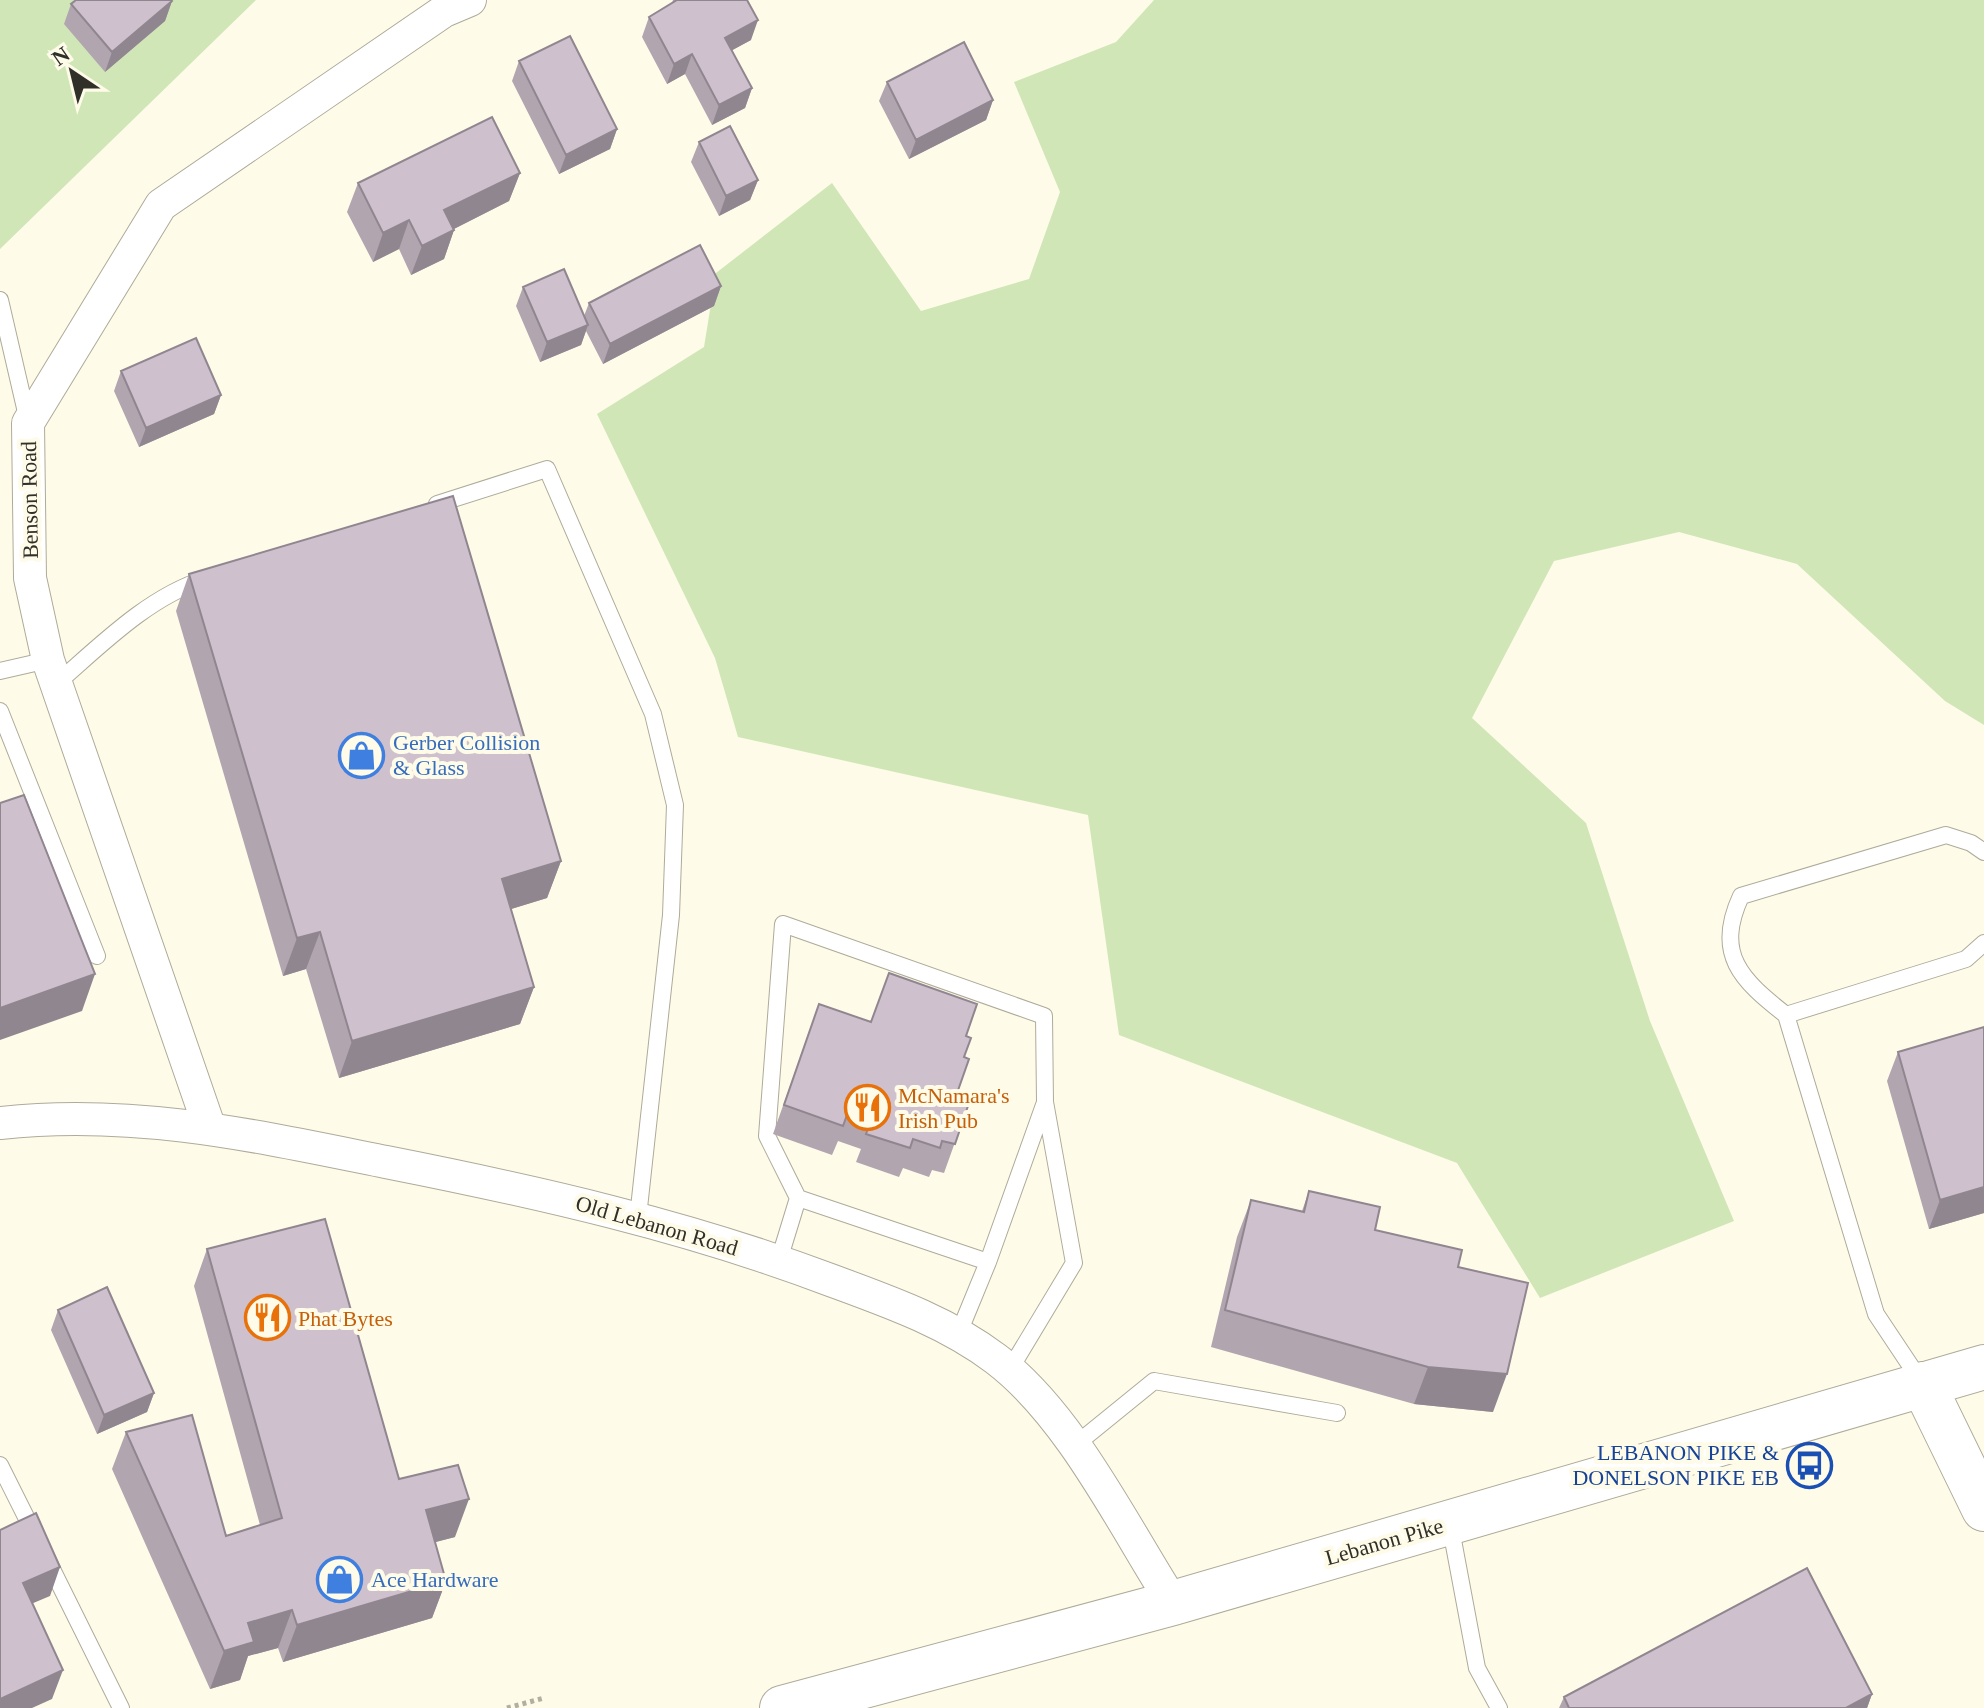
<svg xmlns="http://www.w3.org/2000/svg" width="1984" height="1708" viewBox="0 0 1984 1708" font-family="Georgia,serif">
	<style>
		.green { fill: #d0e6b7 }
		.lines { fill: none; stroke-linecap: round; stroke-linejoin: round }
		.service-casing { stroke: #aeab9a; stroke-width: 18 }
		.minor-casing { stroke: #aeab9a; stroke-width: 34 }
		.secondary-casing { stroke: #aeab9a; stroke-width: 46 }
		.primary-casing { stroke: #aeab9a; stroke-width: 46 }
		.path { stroke: #b2afa1; stroke-width: 5; stroke-dasharray: 4 4; stroke-linecap: butt }
		.service { stroke: #fff; stroke-width: 16 }
		.minor { stroke: #fff; stroke-width: 32 }
		.secondary { stroke: #fff; stroke-width: 44 }
		.primary { stroke: #fff; stroke-width: 44 }
		.wall { fill: #b1a5b0 }
		.shaded-wall { fill: #908690 }
		.building { fill: #cec0cd; stroke: #908690; stroke-width: 2 }
		.labels { text-anchor: middle; stroke-width: 8; stroke-linejoin: round; paint-order: stroke }
		.street-label { font-size: 22px; fill: #302f28; stroke: #fefbe9 }
		.shop-label { font-size: 22px; fill: #366cbe; stroke: #fefbe9; text-anchor: start }
		.food-label { font-size: 22px; fill: #c56008; stroke: #fefbe9; text-anchor: start }
		.transit-label { font-size: 22px; fill: #164399; stroke: #fefbe9; text-anchor: end }
	</style>
	<rect width="100%" height="100%" fill="#fefbe9"/>
	<path class="green" d="M 0,0 L 256,0 L 0,249 Z
		M 1154,0 L 1984,0 L 1984,725 L 1945,701 L 1797,564 L 1679,532 L 1554,561 L 1472,718 L 1586,823 L 1650,1021 L 1734,1221 L 1540,1298 L 1457,1163 L 1119,1035 L 1088,815 L 738,737 L 715,658 L 597,414 L 704,347 L 716,273 L 832,183 L 921,311 L 1029,279 L 1060,192 L 1014,82 L 1116,42 Z"/>
	<g class="lines">
		<defs>
			<path id="service" d="M 0,300 L 28,421
				M 437,504 L 547,469 L 653,714 L 675,805 L 671,915 L 638,1217
				M 0,671 L 48,660
				M 56,684 C 101,645 148,597 205,579
				M 0,711 L 97,956
				M 1786,1015 L 1966,959 L 1984,943
				M 798,1198 L 988,1262 L 958,1335
				M 779,1260 L 798,1198 L 767,1136 L 783,924 L 1044,1016 L 1045,1102 L 1074,1263 L 1009,1371
				M 988,1262 L 1044,1105
				M 1922,1383 L 1876,1314 L 1786,1015 C 1741,980 1714,954 1741,896 L 1946,835 L 1971,843 L 1984,852
				M 1074,1446 L 1154,1381 L 1337,1413
				M 0,1465 L 35,1535
				M 1450,1524 L 1477,1668 L 1499,1708
				M 47,1559 L 121,1708"/>
			<path id="minor" d="M 0,1123 C 133,1108 257,1136 386,1162 C 538,1192 688,1226 833,1281 C 890,1302 947,1322 996,1359 C 1070,1415 1123,1525 1173,1603
				M 209,1126 L 48,660 L 30,578 L 28,423 L 161,205 L 444,11 L 470,0"/>
			<path id="secondary" d="M 1923,1384 L 1984,1509"/>
			<path id="primary" d="M 782,1708 L 1173,1603 L 1984,1367"/>
		</defs>
		<use href="#service" class="service-casing"/>
		<use href="#minor" class="minor-casing"/>
		<use href="#secondary" class="secondary-casing"/>
		<use href="#primary" class="primary-casing"/>
		<path class="path" d="M 507,1708 L 544,1698"/>
		<use href="#service" class="service"/>
		<use href="#minor" class="minor"/>
		<use href="#secondary" class="secondary"/>
		<use href="#primary" class="primary"/>
	</g>
	<path class="wall" d="M 673,0 L 747,0 L 751,40 L 732,50 L 752,88 L 745,108 L 712,125 L 685,74 L 667,84 L 642,37 L 649,17 L 672,3 Z
		M 172,1 L 165,21 L 105,72 L 64,24 L 71,4 Z
		M 519,61 L 617,129 L 610,149 L 559,174 L 512,81 Z
		M 887,82 L 993,100 L 986,120 L 909,159 L 879,101 Z
		M 699,142 L 758,180 L 750,200 L 719,216 L 691,162 Z
		M 520,173 L 509,201 L 454,229 L 454,230 L 444,259 L 411,275 L 399,249 L 373,262 L 347,212 L 358,183 Z
		M 721,286 L 714,306 L 603,364 L 586,331 L 581,345 L 540,362 L 516,306 L 523,287 L 584,316 L 589,303 Z
		M 121,371 L 221,395 L 214,414 L 139,447 L 114,391 Z
		M 189,574 L 561,861 L 547,898 L 511,909 L 534,987 L 520,1024 L 339,1078 L 306,969 L 283,976 L 176,611 Z
		M 819,1004 L 871,1022 L 966,1036 L 964,1057 L 955,1099 L 969,1103 L 944,1173 L 932,1170 L 929,1177 L 903,1168 L 899,1177 L 856,1162 L 861,1149 L 838,1141 L 832,1155 L 773,1134 Z
		M 1984,1027 L 1984,1213 L 1929,1229 L 1887,1081 L 1898,1052 Z
		M 1309,1191 L 1375,1230 L 1458,1267 L 1493,1412 L 1414,1404 L 1211,1347 L 1237,1237 L 1251,1200 L 1302,1211 Z
		M 207,1249 L 399,1479 L 455,1537 L 435,1542 L 446,1581 L 432,1618 L 283,1662 L 278,1648 L 248,1656 L 240,1680 L 210,1689 L 112,1469 L 126,1432 L 226,1536 L 260,1525 L 194,1286 Z
		M 58,1310 L 154,1393 L 147,1412 L 97,1434 L 51,1330 Z
		M 1872,1694 L 1867,1708 L 1559,1708 L 1564,1697 Z"/>
	<path class="shaded-wall" d="M 172,1 L 165,21 L 105,72 L 112,52 Z
		M 758,20 L 751,40 L 718,58 L 725,38 Z
		M 692,54 L 685,74 L 667,84 L 674,64 Z
		M 752,88 L 745,108 L 712,125 L 719,105 Z
		M 993,100 L 986,120 L 909,159 L 916,140 Z
		M 617,129 L 610,149 L 559,174 L 566,155 Z
		M 520,173 L 509,201 L 434,239 L 444,210 Z
		M 758,180 L 750,200 L 719,216 L 726,196 Z
		M 409,220 L 399,249 L 373,262 L 383,233 Z
		M 454,230 L 444,259 L 411,275 L 422,246 Z
		M 721,286 L 714,306 L 603,364 L 610,344 Z
		M 588,325 L 581,345 L 540,362 L 547,342 Z
		M 221,395 L 214,414 L 139,447 L 146,428 Z
		M 561,861 L 547,898 L 488,916 L 502,879 Z
		M 320,932 L 306,969 L 283,976 L 297,938 Z
		M 95,974 L 82,1011 L 0,1040 L 0,1008 Z
		M 534,987 L 520,1024 L 339,1078 L 352,1041 Z
		M 1984,1187 L 1984,1213 L 1929,1229 L 1940,1200 Z
		M 1428,1367 L 1507,1374 L 1493,1412 L 1414,1404 Z
		M 154,1393 L 147,1412 L 97,1434 L 104,1415 Z
		M 469,1499 L 455,1537 L 413,1548 L 426,1510 Z
		M 60,1567 L 50,1596 L 12,1612 L 23,1583 Z
		M 446,1581 L 432,1618 L 283,1662 L 297,1625 Z
		M 292,1610 L 278,1648 L 248,1656 L 240,1680 L 210,1689 L 224,1651 L 248,1623 Z
		M 63,1670 L 52,1699 L 32,1708 L 0,1708 L 0,1699 Z
		M 1872,1694 L 1867,1708 L 1846,1708 Z"/>
	<path class="building" d="M 76,0 L 171,0 L 172,1 L 112,52 L 71,4 Z
		M 677,0 L 747,0 L 758,20 L 725,38 L 752,88 L 719,105 L 692,54 L 674,64 L 649,17 Z
		M 570,36 L 617,129 L 566,155 L 519,61 Z
		M 964,42 L 993,100 L 916,140 L 887,82 Z
		M 492,117 L 520,173 L 444,210 L 454,230 L 422,246 L 409,220 L 383,233 L 358,183 Z
		M 730,126 L 758,180 L 726,196 L 699,142 Z
		M 700,245 L 721,286 L 610,344 L 589,303 Z
		M 564,269 L 588,325 L 547,342 L 523,287 Z
		M 196,338 L 221,395 L 146,428 L 121,371 Z
		M 453,496 L 561,861 L 502,879 L 534,987 L 352,1041 L 320,932 L 297,938 L 189,574 Z
		M 24,795 L 95,974 L 0,1008 L 0,803 Z
		M 889,973 L 977,1004 L 966,1036 L 971,1038 L 964,1057 L 969,1059 L 955,1099 L 969,1103 L 955,1144 L 942,1141 L 940,1148 L 913,1139 L 910,1148 L 866,1134 L 871,1120 L 848,1112 L 843,1126 L 784,1105 L 819,1004 L 871,1022 Z
		M 1984,1027 L 1984,1187 L 1940,1200 L 1898,1052 Z
		M 1309,1191 L 1380,1207 L 1375,1230 L 1462,1250 L 1458,1267 L 1528,1283 L 1507,1374 L 1428,1367 L 1225,1310 L 1251,1200 L 1304,1212 Z
		M 325,1219 L 399,1479 L 458,1465 L 469,1499 L 426,1510 L 446,1581 L 297,1625 L 292,1610 L 248,1623 L 254,1642 L 224,1651 L 126,1432 L 192,1415 L 226,1536 L 282,1518 L 207,1249 Z
		M 107,1287 L 154,1393 L 104,1415 L 58,1310 Z
		M 36,1513 L 60,1567 L 23,1583 L 63,1670 L 0,1699 L 0,1530 Z
		M 1807,1568 L 1872,1694 L 1846,1708 L 1569,1708 L 1564,1697 Z"/>
	<defs>
		<symbol id="shop-ring" viewBox="-11 -11 22 22"><circle r="9.5" fill="#fefbe9" stroke="#3f7fe0" stroke-width="1.5"/><path d="M-5-2.5h2.3a2.7 3.5 0 0 1 5.4 0H5L5.5 6h-11ZM-1.5-2.5h3a1.5 2.3 0 0 0-3 0Z" fill="#3f7fe0"/></symbol>
		<symbol id="restaurant-ring" viewBox="-11 -11 22 22"><circle r="9.5" fill="#fefbe9" stroke="#e8710a" stroke-width="1.5"/><path d="M-5-6h1v4h1v-4h1v4h1v-4h1v5L-1.5 .5V6h-2V.5L-5-1ZM5-6V6H3V1.5H1.5Q1.5-4 5-6Z" fill="#e8710a"/></symbol>
		<symbol id="bus-ring" viewBox="-11 -11 22 22"><circle r="9.5" fill="#fefbe9" stroke="#1a4fb4" stroke-width="1.5"/><path d="M-5-6H5V4H4V6H2V4H-2V6H-4V4H-5ZM-3.5-4V0h7V-4ZM-3.5 1.2v1.5H-2V1.2ZM2 1.2v1.5H3.5V1.2Z" fill="#1a4fb4"/></symbol>
	</defs>
	<g fill-rule="evenodd">
		<use href="#shop-ring" x="336" y="730" width="51" height="51"/>
		<use href="#restaurant-ring" x="842" y="1082" width="51" height="51"/>
		<use href="#restaurant-ring" x="242" y="1292" width="51" height="51"/>
		<use href="#bus-ring" x="1784" y="1440" width="51" height="51"/>
		<use href="#shop-ring" x="314" y="1554" width="51" height="51"/>
	</g>
	<g class="labels">
		<g class="street-label">
			<text transform="translate(29 500) rotate(-91)" y="8">Benson Road</text>
			<text transform="translate(657 1225) rotate(16)" y="8">Old Lebanon Road</text>
			<text transform="translate(1384 1541) rotate(-16)" y="8">Lebanon Pike</text>
		</g>
		<g class="shop-label">
			<text x="393" y="750">Gerber Collision<tspan x="393" dy="25">&amp; Glass</tspan></text>
			<text x="371" y="1587">Ace Hardware</text>
		</g>
		<g class="food-label">
			<text x="898" y="1103">McNamara's<tspan x="898" dy="25">Irish Pub</tspan></text>
			<text x="298" y="1326">Phat Bytes</text>
		</g>
		<g class="transit-label">
			<text x="1779" y="1460">LEBANON PIKE &amp;<tspan x="1779" dy="25">DONELSON PIKE EB</tspan></text>
		</g>
	</g>
	<g transform="translate(72 72) rotate(325)" stroke="#fefbe9" stroke-width="6" paint-order="stroke">
	<path d="M0-6L14 30L0 20L-14 30Z" fill="#302f28"/>
	<text y="-12" font-size="22" font-weight="bold" text-anchor="middle" fill="#302f28">N</text>
	</g>
</svg>
